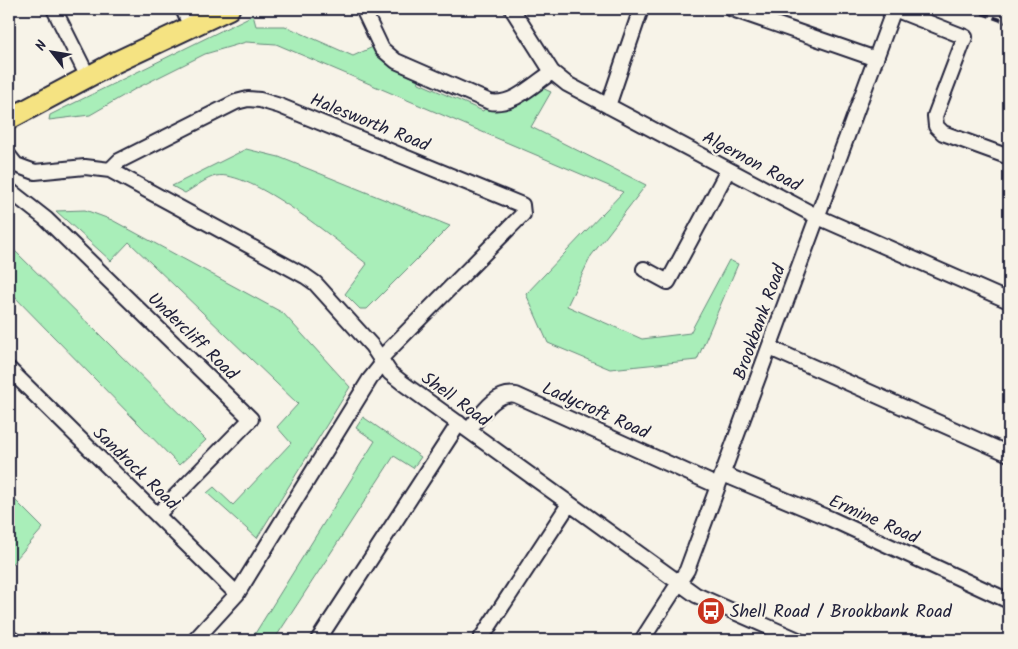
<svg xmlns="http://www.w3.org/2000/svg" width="1018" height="649" viewBox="0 0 1018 649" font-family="Kalam,sans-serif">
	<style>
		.green { fill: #a9eeb9; stroke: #66887a }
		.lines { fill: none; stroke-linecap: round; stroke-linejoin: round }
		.minor-casing { stroke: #22223b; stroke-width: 18 }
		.highway-casing { stroke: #22223b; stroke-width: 24 }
		.minor { stroke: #f7f3e8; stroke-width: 14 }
		.highway { stroke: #f5e382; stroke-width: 20 }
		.rail { stroke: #22223b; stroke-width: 4; stroke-dasharray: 8 4; stroke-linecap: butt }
		.labels { text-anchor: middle; stroke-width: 4.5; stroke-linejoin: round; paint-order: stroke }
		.street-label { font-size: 18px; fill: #22223b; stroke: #f7f3e8 }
		.poi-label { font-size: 18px; fill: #22223b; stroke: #f7f3e8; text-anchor: start }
	</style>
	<rect width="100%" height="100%" fill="#f7f3e8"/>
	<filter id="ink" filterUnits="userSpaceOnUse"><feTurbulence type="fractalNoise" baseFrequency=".02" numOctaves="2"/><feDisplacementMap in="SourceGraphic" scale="10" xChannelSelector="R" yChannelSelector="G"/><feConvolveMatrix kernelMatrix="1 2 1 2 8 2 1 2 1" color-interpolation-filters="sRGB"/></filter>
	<g filter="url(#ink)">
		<path class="green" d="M 253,15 L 256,26 L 285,26 L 353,56 L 373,47 L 416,76 L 419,83 L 483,111 L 486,107 C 507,114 523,98 540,87 L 551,92 L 531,127 L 646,185 L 591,256 L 567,306 L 642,339 L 690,333 L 729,260 L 738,264 L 697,360 L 610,369 L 548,343 L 526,294 L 623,192 L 276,44 L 246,42 L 205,54 L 135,89 L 90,115 L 49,120 L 50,115 L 62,109 Z
			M 246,149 L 279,157 L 450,226 L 367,309 L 360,309 L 345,294 L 367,264 C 338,242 251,169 216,176 C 206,178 194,188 185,193 L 172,186 Z
			M 85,210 L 112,220 L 283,313 L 350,387 L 257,538 L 207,493 L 214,487 L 233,505 L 291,443 L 277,427 L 298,404 L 129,242 L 111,261 L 56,211 Z
			M 9,245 L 206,440 L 179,465 L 9,291 Z
			M 363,417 L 421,457 L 413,468 L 394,456 L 274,640 L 251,640 L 375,441 L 356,428 Z
			M 9,494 L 43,528 L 9,567 Z"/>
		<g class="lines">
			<defs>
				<path id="minor" d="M 54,9 L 88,77
					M 183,9 L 191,27
					M 363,9 L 382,49 L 396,61 L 490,102 C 513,106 534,84 552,72
					M 512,9 L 552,72 L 567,84 L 818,217 L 1009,301
					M 732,9 L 876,59
					M 894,9 L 965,37 L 935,116 L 936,126 L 943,133 L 1009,157
					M 608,106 L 641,9
					M 9,156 L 16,165 L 35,172 L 85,167 L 110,170 L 305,276 L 315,283 L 372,346 L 390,373 L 404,384 L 696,595 L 798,640
					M 110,170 L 119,161 L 236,102 L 248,99 L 260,100 L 280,106 L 522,205 L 523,214 L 380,359
					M 9,190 L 46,219 L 251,419 L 157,515
					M 644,269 L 668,282 L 728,170
					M 770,348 L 1009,454
					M 9,369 L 237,594
					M 469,430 C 481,415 495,391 516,395 L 718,486
					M 723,474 L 831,519 L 1009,601
					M 9,637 L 13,640
					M 195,640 L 237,594 L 370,379 L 382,364
					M 318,640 L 459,423
					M 480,640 L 569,504
					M 642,640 L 687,570 L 894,9"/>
				<path id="highway" d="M 9,119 L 114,63 L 229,9"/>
			</defs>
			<use href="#minor" class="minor-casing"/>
			<use href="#highway" class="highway-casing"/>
			<use href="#minor" class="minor"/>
			<use href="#highway" class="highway"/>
			<path class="rail" d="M 971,9 L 1009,23
				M 1000,9 L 1009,12"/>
		</g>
	</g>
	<defs>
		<symbol id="bus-disc" viewBox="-11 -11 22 22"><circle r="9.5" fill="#c8321e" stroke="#f7f3e8"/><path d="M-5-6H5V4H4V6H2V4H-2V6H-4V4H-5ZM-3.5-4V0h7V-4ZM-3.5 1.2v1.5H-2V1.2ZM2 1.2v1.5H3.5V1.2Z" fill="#fff"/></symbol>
	</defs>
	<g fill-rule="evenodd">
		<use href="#bus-disc" x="695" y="595" width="32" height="32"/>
	</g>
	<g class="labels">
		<g class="street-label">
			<text transform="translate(370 122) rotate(22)" y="6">Halesworth Road</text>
			<text transform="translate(752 161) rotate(28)" y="6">Algernon Road</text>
			<text transform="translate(759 322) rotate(-70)" y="6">Brookbank Road</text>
			<text transform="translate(193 336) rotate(44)" y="6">Undercliff Road</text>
			<text transform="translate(456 399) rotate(36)" y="6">Shell Road</text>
			<text transform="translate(596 410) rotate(24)" y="6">Ladycroft Road</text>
			<text transform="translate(136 468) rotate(44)" y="6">Sandrock Road</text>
			<text transform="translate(874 519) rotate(24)" y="6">Ermine Road</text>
		</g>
		<g class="poi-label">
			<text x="730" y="617">Shell Road / Brookbank Road</text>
		</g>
	</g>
	<rect width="1018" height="649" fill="none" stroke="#f7f3e8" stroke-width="30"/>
	<rect x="15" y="15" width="988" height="619" fill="none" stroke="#22223b" stroke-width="2" filter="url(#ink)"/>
	<g transform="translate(52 52) rotate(301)" stroke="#f7f3e8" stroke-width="4" paint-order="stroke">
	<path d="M0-4L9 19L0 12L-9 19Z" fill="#22223b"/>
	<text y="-8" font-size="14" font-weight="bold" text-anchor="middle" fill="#22223b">N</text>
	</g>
</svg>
